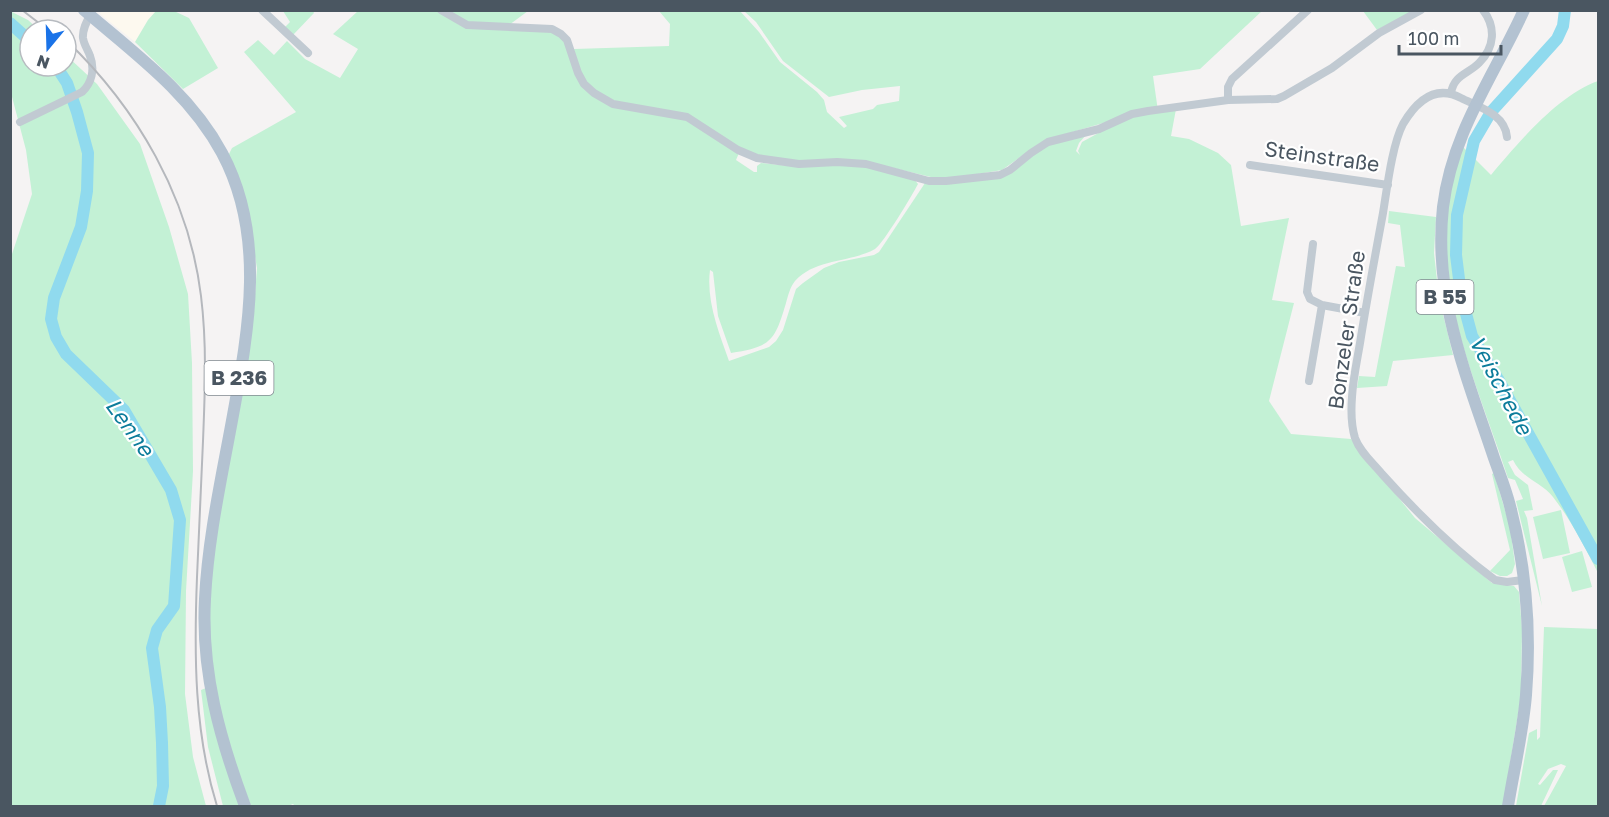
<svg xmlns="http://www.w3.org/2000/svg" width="1609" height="817" viewBox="0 0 1609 817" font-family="'Golos Text',sans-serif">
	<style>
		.commercial { fill: #fdf9ef }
		.green { fill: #c3f1d5; fill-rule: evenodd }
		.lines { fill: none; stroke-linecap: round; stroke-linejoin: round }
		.river { stroke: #90daee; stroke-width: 12 }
		.street { stroke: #c1cad2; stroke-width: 8 }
		.primary { stroke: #b3c2d1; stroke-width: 12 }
		.rail { stroke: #b5b8bd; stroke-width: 2 }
		.labels { text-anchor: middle; stroke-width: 4.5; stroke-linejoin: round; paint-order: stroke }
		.shield { fill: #fff; stroke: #808990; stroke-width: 1.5 }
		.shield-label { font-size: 20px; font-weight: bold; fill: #4a5661 }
		.street-label { font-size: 21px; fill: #4a5661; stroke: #fff }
		.water-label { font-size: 22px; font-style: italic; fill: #0c7c9b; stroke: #fff }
	</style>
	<rect width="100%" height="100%" fill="#f5f3f3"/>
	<path class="commercial" d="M 101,11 L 156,11 L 148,20 L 135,42 L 100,14 Z"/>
	<path class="green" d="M 10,11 L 28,20 L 39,30 L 30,30 L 30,66 L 66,66 L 66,55 L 97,84 L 140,144 L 169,227 L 188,294 L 192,363 L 193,471 L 186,591 L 185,694 L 193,757 L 206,806 L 11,806 L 10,260 L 32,194 L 26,150 L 11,93 Z
		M 156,11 L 174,11 L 189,18 L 218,68 L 183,89 L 135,42 L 148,20 Z
		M 283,11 L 313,11 L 314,13 L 293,35 L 285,27 L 290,22 Z
		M 358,11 L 437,11 L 460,25 L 473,28 L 552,31 C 571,41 569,62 578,79 C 586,94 605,102 620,108 L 622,103 C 608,99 584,88 579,73 C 576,66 575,57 574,49 L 669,46 L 670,24 L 659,11 L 740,11 L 759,32 L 780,62 L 817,92 L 824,100 L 827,112 L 844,128 L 847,126 L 839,117 L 873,109 L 877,105 L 899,101 L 900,86 L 862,90 L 829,97 L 783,61 L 756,22 L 744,11 L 1262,11 L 1200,69 L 1153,76 L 1158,111 L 1176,109 L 1171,136 L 1189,139 L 1218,153 L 1231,165 L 1241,226 L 1289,218 L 1272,300 L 1294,303 L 1269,401 L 1291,434 L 1351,439 L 1415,518 L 1492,583 L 1514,586 L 1519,592 L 1522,629 L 1521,696 L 1503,806 L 295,806 L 293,804 L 288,806 L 251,806 L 230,751 L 213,682 L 206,623 L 214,547 L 253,320 L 257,268 L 244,193 L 228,156 L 232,148 L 296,112 L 244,52 L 258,40 L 274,55 L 287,41 L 305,59 L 340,78 L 358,49 L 333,34 ZM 663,111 L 689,115 L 739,147 L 759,156 L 790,162 L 860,160 L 935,178 L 960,177 L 1002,170 L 1040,143 L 1059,136 L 1110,121 L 1115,124 L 1082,142 L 1078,151 L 1080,155 L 1076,151 L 1079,143 L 1086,135 C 1069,138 1053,141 1038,151 C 1026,159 1017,170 1004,175 C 983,183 947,180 925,183 L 879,252 L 874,255 L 839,262 L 824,268 L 803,283 L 796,289 L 783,330 L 776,341 L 769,347 L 729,361 C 719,333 706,301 710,270 L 713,272 L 718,316 L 731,353 C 772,347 775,340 786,303 C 788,296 790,287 795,281 C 816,258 850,263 875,249 C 883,244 913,194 918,184 L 914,179 L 857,165 L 789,166 L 761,163 L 757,166 L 757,172 L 754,172 L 736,160 L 739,153 L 687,118 L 663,113 Z
		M 447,11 L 528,11 L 509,25 L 468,23 Z
		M 1363,11 L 1414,11 L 1377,30 Z
		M 1598,81 L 1598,573 C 1585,547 1571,520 1553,497 C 1541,482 1522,479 1513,460 L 1508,462 L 1515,475 L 1528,485 L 1533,510 L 1524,511 L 1527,518 L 1542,606 L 1516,501 L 1523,499 L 1515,480 L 1508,478 C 1479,388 1428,283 1451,186 C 1454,173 1459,160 1463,147 L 1491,175 C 1518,143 1558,95 1598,81 Z
		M 1389,211 L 1436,217 L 1434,253 L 1439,298 L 1453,355 L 1393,361 L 1387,386 L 1357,388 L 1359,376 L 1375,377 L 1396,266 L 1405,267 L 1400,225 L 1388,223 Z
		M 1494,473 L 1510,527 L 1515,564 L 1512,573 L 1507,576 L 1500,576 L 1490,571 L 1510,550 L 1492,474 Z
		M 1561,510 L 1570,553 L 1543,559 L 1533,517 Z
		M 1582,551 L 1592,587 L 1572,592 L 1562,557 Z
		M 1544,627 L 1598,629 L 1598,806 L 1544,806 L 1566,766 L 1561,764 L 1548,769 L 1538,784 L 1540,785 L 1553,770 L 1558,770 L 1541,806 L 1516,806 L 1529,733 L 1537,729 L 1537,740 L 1540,737 Z
		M 206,688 L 242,806 L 223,806 L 208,747 L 201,690 Z"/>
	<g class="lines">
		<path class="river" d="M 1565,10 L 1563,26 L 1557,39 L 1491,112 L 1474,141 L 1457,215 L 1456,255 L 1461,295 L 1472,336 L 1498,379 L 1598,559
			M 10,23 L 30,41
			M 56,66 L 67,83 L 77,112 L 88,153 L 87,191 L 81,227 L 54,298 L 51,319 L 56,337 L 66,354 L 124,410 L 171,490 L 180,520 L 174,606 L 157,630 L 152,648 L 160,707 L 162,743 L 163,786 L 159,806"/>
		<path class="street" d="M 262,10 L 308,53
			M 441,10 L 467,25 L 552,29 L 561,34 L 567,40 L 578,73 L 584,84 L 594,93 L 613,104 L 687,117 L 738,150 L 757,158 L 799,164 L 837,162 L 866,164 L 929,181 L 946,181 L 1000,175 L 1010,170 L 1031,153 L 1048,142 L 1099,129 L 1132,114 L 1148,111 L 1228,100 L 1277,99 L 1284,96 L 1332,68 L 1379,33 L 1421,10
			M 1451,93 C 1454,75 1468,74 1479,63 C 1495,47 1496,27 1483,10
			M 1228,100 L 1228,87 L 1232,79 L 1308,10
			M 20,122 L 82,92 C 92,83 95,69 90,56 C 88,50 84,45 83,38 C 82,29 88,19 92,11
			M 1507,137 C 1505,114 1479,107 1461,98 C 1435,84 1416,102 1403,124 C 1392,145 1387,189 1383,213 C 1375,256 1367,299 1360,343 C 1357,361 1353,379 1352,397 C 1351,410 1351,425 1355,438 C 1360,452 1373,463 1382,474 C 1417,513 1453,549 1495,580 L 1507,582 L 1523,580
			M 1250,165 L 1388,185
			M 1313,244 L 1307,292 L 1310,299 L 1322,305 L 1365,313
			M 1309,381 L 1322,305"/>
		<path class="primary" d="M 84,10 C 134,53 190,93 222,153 C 266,235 249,328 233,415 C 222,476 208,537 205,599 C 201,672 220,739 245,806
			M 1508,806 C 1514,769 1523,732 1526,695 C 1531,633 1526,569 1511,510 C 1507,492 1500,475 1494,458 C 1466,374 1433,297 1443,207 C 1452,132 1494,76 1524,10"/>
		<path class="rail" d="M 22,10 L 48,30
			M 66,40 C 137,108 189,197 201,296 C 207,344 205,392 203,441 C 201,486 199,532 197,577 C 194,654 194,732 217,806"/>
	</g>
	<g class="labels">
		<g class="shield">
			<rect x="1416.5" y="280" width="57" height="34" rx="4.5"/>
			<rect x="204.5" y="361" width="69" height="34" rx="4.5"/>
		</g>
		<g class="shield-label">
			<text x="1445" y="304">B 55</text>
			<text x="239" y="385">B 236</text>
		</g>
		<g class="street-label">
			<text transform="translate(1322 157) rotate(8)" y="7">Steinstraße</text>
			<text transform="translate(1347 330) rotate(-82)" y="7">Bonzeler Straße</text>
		</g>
		<g class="water-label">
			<text transform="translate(1501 385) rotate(62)" y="8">Veischede</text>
			<text transform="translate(130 427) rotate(54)" y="8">Lenne</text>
		</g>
	</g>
	<rect width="1609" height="817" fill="none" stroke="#4a5661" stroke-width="24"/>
	<g transform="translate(48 48) rotate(199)"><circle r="28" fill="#ffffff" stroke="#b7bbc0" stroke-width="1.5"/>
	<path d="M0-4.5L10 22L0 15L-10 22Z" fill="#1a73e8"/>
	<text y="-9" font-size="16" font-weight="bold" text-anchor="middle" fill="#4a5661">N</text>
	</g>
	<path d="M1399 45v9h102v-9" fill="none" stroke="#4a5661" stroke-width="3"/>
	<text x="1408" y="45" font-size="18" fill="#4a5661" stroke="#ffffff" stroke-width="4.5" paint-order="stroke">100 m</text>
</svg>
